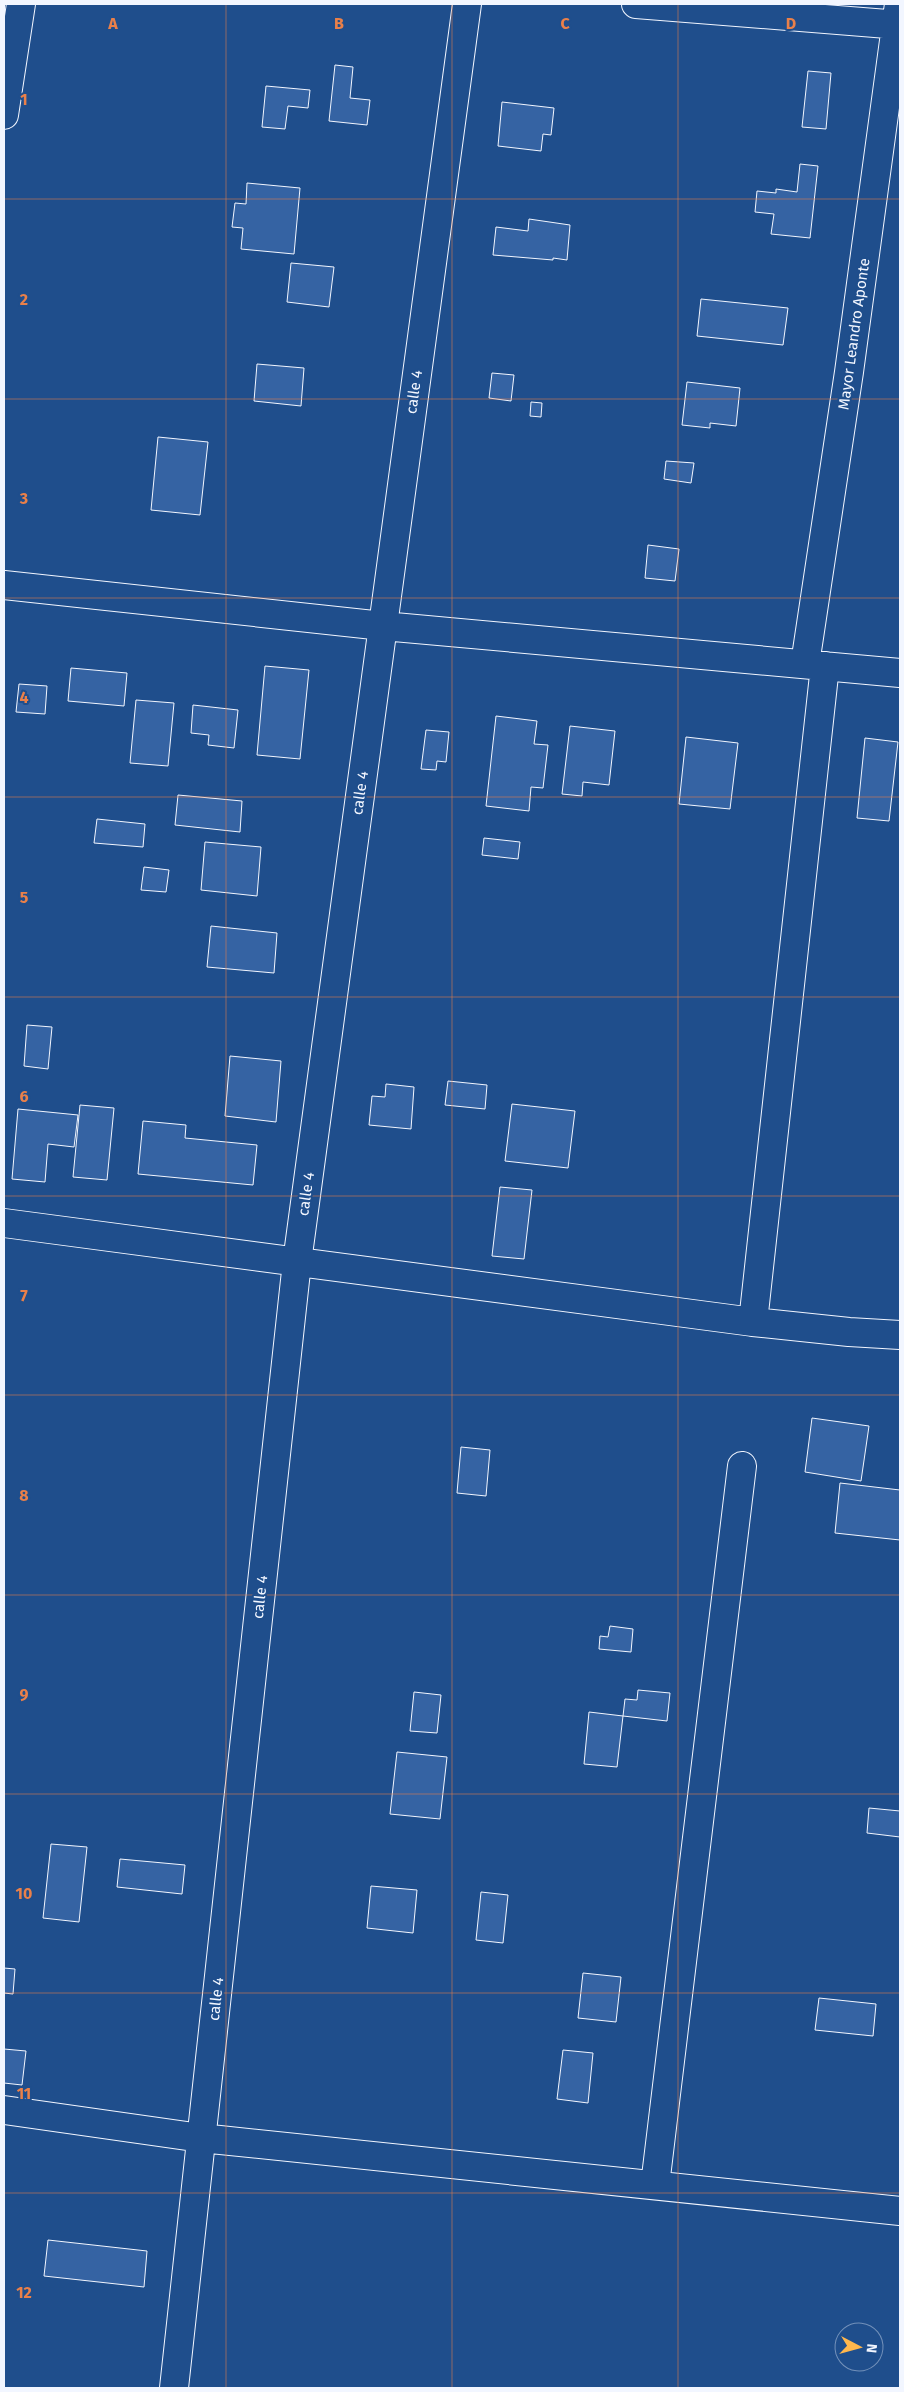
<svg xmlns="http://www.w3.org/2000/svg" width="904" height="2392" viewBox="0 0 904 2392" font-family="'Fira Sans',sans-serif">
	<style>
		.building { fill: #3563a3; stroke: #f2f6ff }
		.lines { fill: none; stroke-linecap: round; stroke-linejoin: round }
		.minor-casing { stroke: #f2f6ff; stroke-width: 30 }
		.minor { stroke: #1f4e8c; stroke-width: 28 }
		.grid { fill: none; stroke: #ea8049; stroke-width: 1; stroke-opacity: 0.55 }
		.labels { text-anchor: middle; stroke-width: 4; stroke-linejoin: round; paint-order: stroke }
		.street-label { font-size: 15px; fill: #f2f6ff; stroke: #1f4e8c }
		.grid-label { font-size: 16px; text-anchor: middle; font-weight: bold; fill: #ea8049; stroke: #1f4e8c; stroke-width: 4; stroke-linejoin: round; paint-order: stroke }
	</style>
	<rect width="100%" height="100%" fill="#1f4e8c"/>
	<path class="building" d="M 335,65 L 353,67 L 350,98 L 370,100 L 367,125 L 329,121 Z
		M 808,71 L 831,73 L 826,129 L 802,127 Z
		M 266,86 L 310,90 L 308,108 L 288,106 L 285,129 L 262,127 Z
		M 502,102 L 554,108 L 551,135 L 543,134 L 541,151 L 498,146 Z
		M 800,164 L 818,166 L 810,238 L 771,234 L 774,214 L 755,212 L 757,191 L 776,193 L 776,189 L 797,192 Z
		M 247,183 L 300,188 L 294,254 L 241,249 L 243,228 L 232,227 L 235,203 L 246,204 Z
		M 529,219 L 570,225 L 567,260 L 553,258 L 553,260 L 493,255 L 496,227 L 528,231 Z
		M 291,263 L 334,267 L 329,307 L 287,302 Z
		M 701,299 L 788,308 L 783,345 L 697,336 Z
		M 257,364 L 304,368 L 301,406 L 254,401 Z
		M 492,373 L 514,375 L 511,401 L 489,398 Z
		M 687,382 L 740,388 L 736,426 L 710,423 L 710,428 L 682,425 Z
		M 531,402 L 542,403 L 541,417 L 530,416 Z
		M 158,437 L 208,442 L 200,515 L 151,510 Z
		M 666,461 L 694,463 L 691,483 L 664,479 Z
		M 648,545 L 679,549 L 675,581 L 645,578 Z
		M 265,666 L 309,670 L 300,759 L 257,755 Z
		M 71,668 L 127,673 L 124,706 L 68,701 Z
		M 19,684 L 47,686 L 45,714 L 16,712 Z
		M 136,700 L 174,703 L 168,766 L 130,763 Z
		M 193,705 L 238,710 L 234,748 L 208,745 L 209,735 L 191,733 Z
		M 496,716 L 537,721 L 534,744 L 548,745 L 543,788 L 531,787 L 529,811 L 486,806 Z
		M 570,726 L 615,731 L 609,785 L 583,782 L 582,796 L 562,794 Z
		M 426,730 L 449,732 L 446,762 L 437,761 L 436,770 L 421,769 Z
		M 686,737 L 738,743 L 730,809 L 679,804 Z
		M 865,738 L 898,742 L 889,821 L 857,818 Z
		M 178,795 L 242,801 L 240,832 L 175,825 Z
		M 97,819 L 145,824 L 143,847 L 94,843 Z
		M 484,838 L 520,842 L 518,859 L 482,855 Z
		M 205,842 L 261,847 L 257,896 L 201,890 Z
		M 144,867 L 169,870 L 166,892 L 141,890 Z
		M 211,926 L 277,933 L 274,973 L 207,967 Z
		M 27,1025 L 52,1027 L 48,1069 L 24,1066 Z
		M 230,1056 L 281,1061 L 276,1122 L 225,1116 Z
		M 448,1081 L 487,1085 L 485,1109 L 445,1105 Z
		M 386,1084 L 414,1087 L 411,1129 L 369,1125 L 372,1096 L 385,1097 Z
		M 512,1104 L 575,1111 L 568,1168 L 505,1161 Z
		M 80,1105 L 114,1108 L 107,1180 L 73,1177 Z
		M 18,1109 L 78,1115 L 74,1147 L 48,1144 L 45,1182 L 12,1179 Z
		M 143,1121 L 186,1125 L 185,1138 L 257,1145 L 253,1185 L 138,1174 Z
		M 500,1187 L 532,1190 L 524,1259 L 492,1256 Z
		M 812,1418 L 869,1426 L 861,1481 L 805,1472 Z
		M 461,1447 L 490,1450 L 486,1496 L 457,1493 Z
		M 840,1483 L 900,1490 L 900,1540 L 835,1533 Z
		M 610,1626 L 633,1629 L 631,1652 L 599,1649 L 600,1636 L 608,1637 Z
		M 638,1690 L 670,1693 L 667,1721 L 623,1716 L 625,1699 L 637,1700 Z
		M 414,1692 L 441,1695 L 437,1733 L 410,1731 Z
		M 589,1712 L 623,1716 L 617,1767 L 584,1764 Z
		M 397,1752 L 447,1757 L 440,1819 L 390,1814 Z
		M 869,1808 L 900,1811 L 900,1837 L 867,1833 Z
		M 51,1844 L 87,1847 L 79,1922 L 43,1918 Z
		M 120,1859 L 185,1865 L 182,1894 L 117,1887 Z
		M 371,1886 L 417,1890 L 413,1933 L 367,1928 Z
		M 481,1892 L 508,1895 L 503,1943 L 476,1940 Z
		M 4,1968 L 15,1969 L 13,1994 L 4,1993 Z
		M 583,1973 L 621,1977 L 616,2022 L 578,2018 Z
		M 819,1998 L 876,2004 L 873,2036 L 815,2030 Z
		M 4,2049 L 26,2051 L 22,2085 L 4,2083 Z
		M 563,2050 L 593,2053 L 588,2103 L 557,2099 Z
		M 48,2240 L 147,2251 L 144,2287 L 44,2276 Z"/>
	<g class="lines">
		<defs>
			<path id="minor" d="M 636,4 L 900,25
				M 4,115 L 21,4
				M 4,585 L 383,626 L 900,673
				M 805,664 L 849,372 L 899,4
				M 4,1223 L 753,1322 L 849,1332 L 900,1335
				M 753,1322 L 825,666
				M 4,2110 L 201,2138 L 900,2211
				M 655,2185 L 742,1466
				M 174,2388 L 297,1262 L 467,4"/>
		</defs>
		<use href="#minor" class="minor-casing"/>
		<use href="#minor" class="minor"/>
	</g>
	<path class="grid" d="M 226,4 L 226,2388M 452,4 L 452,2388M 678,4 L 678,2388M 4,199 L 900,199M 4,399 L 900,399M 4,598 L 900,598M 4,797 L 900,797M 4,997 L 900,997M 4,1196 L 900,1196M 4,1395 L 900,1395M 4,1595 L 900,1595M 4,1794 L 900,1794M 4,1993 L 900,1993M 4,2193 L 900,2193"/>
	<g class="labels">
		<g class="street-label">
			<text transform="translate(854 334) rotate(-82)" y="5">Mayor Leandro Aponte</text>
			<text transform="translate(414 392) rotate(-82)" y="5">calle 4</text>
			<text transform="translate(360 793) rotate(-82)" y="5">calle 4</text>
			<text transform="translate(306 1194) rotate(-82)" y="5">calle 4</text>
			<text transform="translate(260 1597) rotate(-84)" y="5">calle 4</text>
			<text transform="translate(216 1999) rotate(-84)" y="5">calle 4</text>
		</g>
	</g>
	<g class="grid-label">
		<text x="113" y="29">A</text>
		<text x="339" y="29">B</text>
		<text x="565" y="29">C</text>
		<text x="791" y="29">D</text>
		<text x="24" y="105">1</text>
		<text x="24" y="305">2</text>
		<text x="24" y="504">3</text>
		<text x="24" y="703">4</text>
		<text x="24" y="903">5</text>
		<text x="24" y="1102">6</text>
		<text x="24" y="1301">7</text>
		<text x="24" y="1501">8</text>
		<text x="24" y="1700">9</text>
		<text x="24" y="1899">10</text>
		<text x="24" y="2099">11</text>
		<text x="24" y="2298">12</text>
	</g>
	<rect width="904" height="2392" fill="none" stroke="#f2f6ff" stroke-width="10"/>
	<g transform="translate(859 2347) rotate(96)"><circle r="24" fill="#1f4e8c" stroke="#7391ba"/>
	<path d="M0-4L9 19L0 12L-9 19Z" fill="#ffb74d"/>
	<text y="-8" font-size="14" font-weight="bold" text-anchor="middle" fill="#f2f6ff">N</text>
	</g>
</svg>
